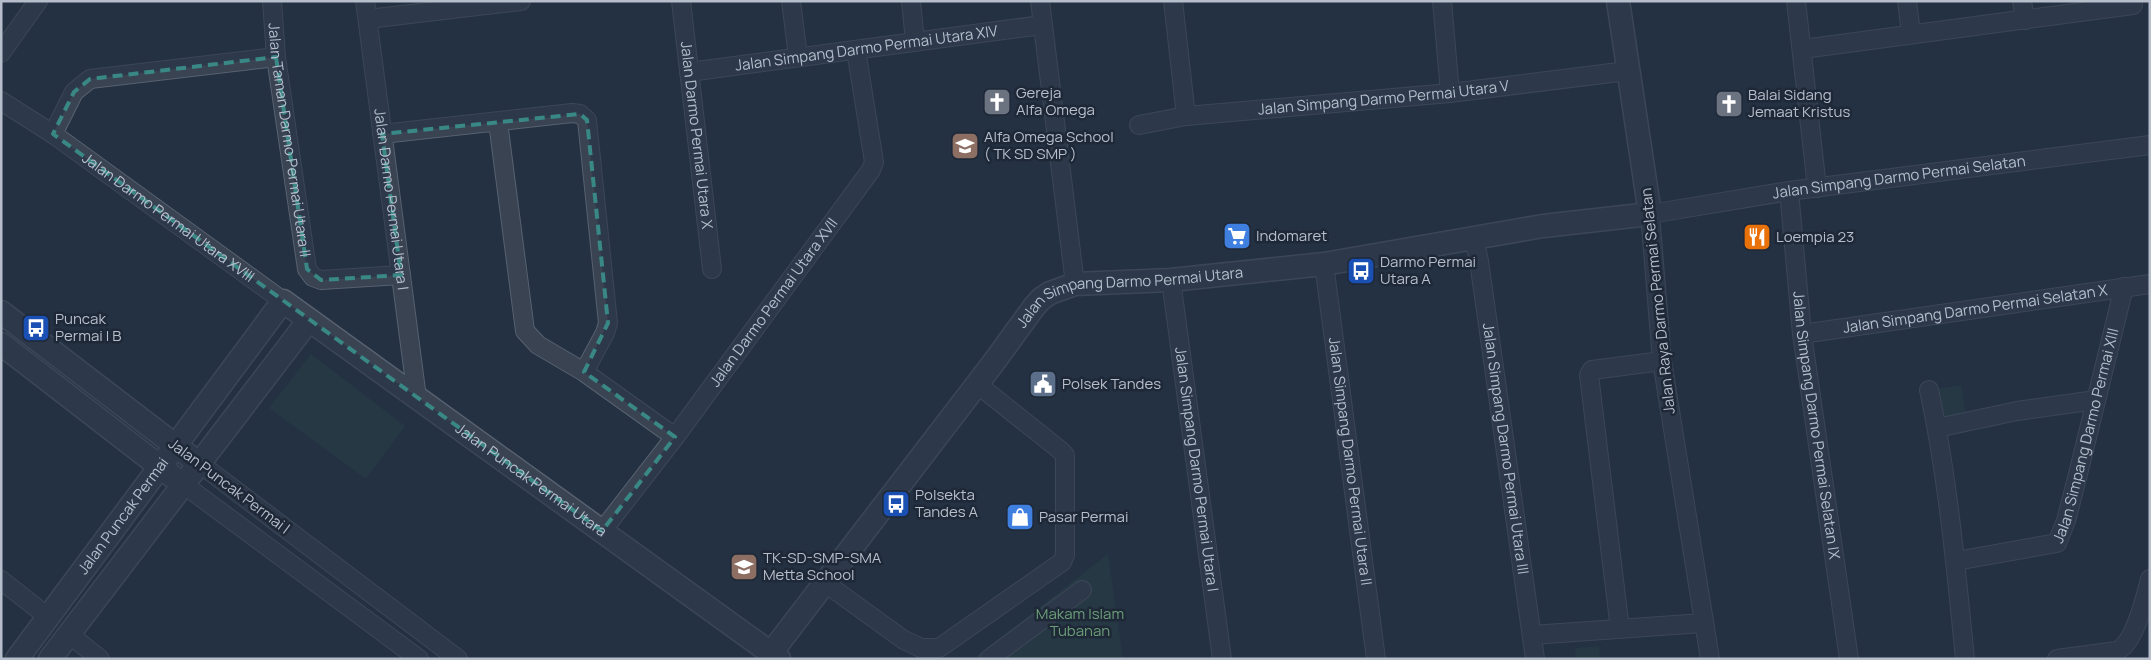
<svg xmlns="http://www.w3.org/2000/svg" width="2151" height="660" viewBox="0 0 2151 660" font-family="Manrope,sans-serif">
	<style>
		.green { fill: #274044 }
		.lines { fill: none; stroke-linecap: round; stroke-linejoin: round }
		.minor-casing { stroke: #57616f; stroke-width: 20 }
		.tertiary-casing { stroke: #57616f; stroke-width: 25 }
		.minor { stroke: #394352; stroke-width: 18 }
		.tertiary { stroke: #394352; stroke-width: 22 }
		.marked { fill: none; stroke: #398886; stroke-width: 4; stroke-dasharray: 10 6; stroke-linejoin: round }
		.labels { text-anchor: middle; stroke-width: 5; stroke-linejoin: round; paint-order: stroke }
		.street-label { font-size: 15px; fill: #b6becc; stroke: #1e2837 }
		.poi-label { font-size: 15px; fill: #b6becc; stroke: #1e2837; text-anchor: start }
		.park-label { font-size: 15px; fill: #6c9e78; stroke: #1e2837 }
	</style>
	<rect width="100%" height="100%" fill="#243143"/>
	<path class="green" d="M 311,354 L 405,426 L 366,479 L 269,408 Z
		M 1961,385 L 1967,421 L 1940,419 L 1931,390 Z
		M 1108,554 L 1123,659 L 973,659 Z
		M 1599,646 L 1600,659 L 1576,659 L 1575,648 Z"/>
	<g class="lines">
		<defs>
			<g id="minor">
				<path id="s1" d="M 272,1 L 276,57 L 307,269 L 313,277 L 321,280 L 401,275"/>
				<path id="s2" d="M 365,1 L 417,398"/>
				<path id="s3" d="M 681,1 L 712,269"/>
				<path d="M 791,1 L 798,57"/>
				<path d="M 911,1 L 915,42"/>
				<path d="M 1040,1 L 1075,284"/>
				<path d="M 1173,1 L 1186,116"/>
				<path d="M 1442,1 L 1450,93"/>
				<path d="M 1796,1 L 1817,188"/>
				<path d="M 1907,1 L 1911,34"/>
				<path d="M 2022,1 L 2025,20"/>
				<path d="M 368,19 L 521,1"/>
				<path d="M 1803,49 L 2133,5 L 2132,1"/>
				<path d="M 1,53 L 38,1"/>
				<path id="s4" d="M 689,72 L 1042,25"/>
				<path id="s5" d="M 1,101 L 53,134 L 283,301"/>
				<path d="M 498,122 L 525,331 L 538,345 L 584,372 L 675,437"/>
				<path id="s6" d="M 1139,125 L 1186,116 L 1450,93 L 1627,71"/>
				<path d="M 53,134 L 74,92 L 90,79 L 276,57"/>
				<path d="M 382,134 L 572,113 L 580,114 L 587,120 L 608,323 L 605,333 L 584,372"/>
				<path id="s7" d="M 1789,191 L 1802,334 L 1849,659"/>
				<path id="s8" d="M 1474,239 L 1479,261 L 1535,659"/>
				<path id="s9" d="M 1324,264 L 1376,659"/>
				<path id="s10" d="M 1171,280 L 1222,659"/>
				<path id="s11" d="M 1802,334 L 2150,284"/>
				<path d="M 1929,390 C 1948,478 1956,569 1965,659"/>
				<path d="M 1937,428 L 2017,411 L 2096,400"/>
				<path d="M 199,463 L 458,659"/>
				<path d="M 183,484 L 419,659"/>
				<path id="s12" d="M 602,531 L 675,437 L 871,170 L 874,162 L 856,50"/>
				<path id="s13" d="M 1956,561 L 2057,543 L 2066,521 L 2078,474 L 2124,287"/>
				<path d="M 1,580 L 48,617"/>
				<path d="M 825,583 L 904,640 L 921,648 L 939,648 L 1062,562 L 1065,555 L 1065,455 L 1060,450 L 977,384"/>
				<path d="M 1620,629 L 1589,375 L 1592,370 L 1662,361"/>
				<path d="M 69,634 L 100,659"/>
				<path d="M 1532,635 L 1703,623"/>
				<path d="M 989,659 L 1082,590"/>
				<path id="s14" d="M 1710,659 L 1662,361 L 1650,214 L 1789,191 L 2150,145"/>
				<path d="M 2057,659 L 2117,651 C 2135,643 2145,598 2150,579"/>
			</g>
			<g id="tertiary">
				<path d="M 1,312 L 189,456"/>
				<path d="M 1,344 L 172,476"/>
				<path id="s15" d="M 771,653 L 994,362 L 1034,307 L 1041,299 L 1050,293 L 1075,284 L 1171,280 L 1324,264 L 1543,226 L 1650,214 L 1618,1"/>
				<path id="s16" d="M 17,659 L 283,301 L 779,659"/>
				<path d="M 50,659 L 309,320"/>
			</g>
		</defs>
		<use href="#minor" class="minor-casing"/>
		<use href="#tertiary" class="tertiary-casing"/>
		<use href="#minor" class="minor"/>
		<use href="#tertiary" class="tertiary"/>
	</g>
	<path d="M0 0H2151V660H0ZM 276,57 L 307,269 L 321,280 L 401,275 L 382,134 L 580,114 L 587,120 L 608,323 L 584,372 L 675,437 L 602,531 L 53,134 L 74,92 L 90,79 Z" fill="#243143" fill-opacity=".55" fill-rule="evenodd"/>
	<path class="marked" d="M 276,57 L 307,269 L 321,280 L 401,275 L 382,134 L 580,114 L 587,120 L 608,323 L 584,372 L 675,437 L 602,531 L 53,134 L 74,92 L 90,79 Z"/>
	<defs>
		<symbol id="church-square" viewBox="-11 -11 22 22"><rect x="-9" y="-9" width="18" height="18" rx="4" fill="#6b7280" stroke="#1e2837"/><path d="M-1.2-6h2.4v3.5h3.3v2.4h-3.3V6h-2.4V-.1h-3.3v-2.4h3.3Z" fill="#fff"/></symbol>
		<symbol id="school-square" viewBox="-11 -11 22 22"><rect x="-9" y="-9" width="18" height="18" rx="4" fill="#8d6e63" stroke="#1e2837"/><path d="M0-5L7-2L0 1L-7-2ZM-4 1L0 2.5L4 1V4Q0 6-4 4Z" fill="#fff"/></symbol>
		<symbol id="supermarket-square" viewBox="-11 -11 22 22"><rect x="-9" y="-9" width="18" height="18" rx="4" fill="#3f7fe0" stroke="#1e2837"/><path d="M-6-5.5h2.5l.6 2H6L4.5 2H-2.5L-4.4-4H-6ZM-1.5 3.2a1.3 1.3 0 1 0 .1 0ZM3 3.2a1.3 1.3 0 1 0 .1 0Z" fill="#fff"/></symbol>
		<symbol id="restaurant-square" viewBox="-11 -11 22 22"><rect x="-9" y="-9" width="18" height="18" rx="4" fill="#e8710a" stroke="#1e2837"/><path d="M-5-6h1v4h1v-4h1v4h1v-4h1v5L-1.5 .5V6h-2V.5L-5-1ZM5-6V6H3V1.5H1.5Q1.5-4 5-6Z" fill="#fff"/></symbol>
		<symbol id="bus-square" viewBox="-11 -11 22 22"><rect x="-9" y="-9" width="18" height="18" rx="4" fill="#1a4fb4" stroke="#1e2837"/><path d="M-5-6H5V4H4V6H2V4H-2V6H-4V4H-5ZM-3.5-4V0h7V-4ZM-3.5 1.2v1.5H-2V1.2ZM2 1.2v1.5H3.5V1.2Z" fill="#fff"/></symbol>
		<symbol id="civic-square" viewBox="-11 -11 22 22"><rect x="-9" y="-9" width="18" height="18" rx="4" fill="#5c6f8a" stroke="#1e2837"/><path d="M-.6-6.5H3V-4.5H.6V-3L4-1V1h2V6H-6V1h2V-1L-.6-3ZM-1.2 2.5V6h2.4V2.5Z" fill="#fff"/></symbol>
		<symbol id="shop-square" viewBox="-11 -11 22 22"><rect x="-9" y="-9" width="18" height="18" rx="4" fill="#3f7fe0" stroke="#1e2837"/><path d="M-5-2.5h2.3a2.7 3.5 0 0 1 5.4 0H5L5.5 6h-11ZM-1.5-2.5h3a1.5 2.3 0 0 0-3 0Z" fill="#fff"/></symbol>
	</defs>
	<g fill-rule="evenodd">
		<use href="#church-square" x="981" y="86" width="32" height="32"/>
		<use href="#church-square" x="1713" y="88" width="32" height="32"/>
		<use href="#school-square" x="949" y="130" width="32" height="32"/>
		<use href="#supermarket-square" x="1221" y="220" width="32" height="32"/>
		<use href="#restaurant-square" x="1741" y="221" width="32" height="32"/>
		<use href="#bus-square" x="1345" y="255" width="32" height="32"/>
		<use href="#bus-square" x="20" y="312" width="32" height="32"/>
		<use href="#civic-square" x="1027" y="368" width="32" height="32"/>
		<use href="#bus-square" x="880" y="488" width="32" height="32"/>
		<use href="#shop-square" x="1004" y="501" width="32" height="32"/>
		<use href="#school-square" x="728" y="551" width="32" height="32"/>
	</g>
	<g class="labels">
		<g class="street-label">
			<text dy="5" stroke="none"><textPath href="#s4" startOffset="179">Jalan Simpang Darmo Permai Utara XIV</textPath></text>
			<text dy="5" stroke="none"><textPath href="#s6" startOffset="246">Jalan Simpang Darmo Permai Utara V</textPath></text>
			<text dy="5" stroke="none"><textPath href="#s3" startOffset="135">Jalan Darmo Permai Utara X</textPath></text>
			<text dy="5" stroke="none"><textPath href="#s1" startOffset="140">Jalan Taman Darmo Permai Utara II</textPath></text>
			<text dy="5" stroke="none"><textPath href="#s14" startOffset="701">Jalan Simpang Darmo Permai Selatan</textPath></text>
			<text dy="5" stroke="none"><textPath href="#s2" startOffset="200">Jalan Darmo Permai Utara I</textPath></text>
			<text dy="5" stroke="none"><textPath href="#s5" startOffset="204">Jalan Darmo Permai Utara XVIII</textPath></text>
			<text transform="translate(1658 301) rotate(-96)" y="5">Jalan Raya Darmo Permai Selatan</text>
			<text dy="5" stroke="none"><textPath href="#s12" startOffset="286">Jalan Darmo Permai Utara XVII</textPath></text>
			<text dy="5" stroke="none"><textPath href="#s15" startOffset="531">Jalan Simpang Darmo Permai Utara</textPath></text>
			<text dy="5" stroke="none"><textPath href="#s11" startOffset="175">Jalan Simpang Darmo Permai Selatan X</textPath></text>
			<text dy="5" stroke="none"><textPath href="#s7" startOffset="236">Jalan Simpang Darmo Permai Selatan IX</textPath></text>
			<text dy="5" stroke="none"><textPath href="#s13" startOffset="214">Jalan Simpang Darmo Permai XIII</textPath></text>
			<text dy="5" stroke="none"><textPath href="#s8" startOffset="212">Jalan Simpang Darmo Permai Utara III</textPath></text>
			<text dy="5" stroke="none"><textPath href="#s9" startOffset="199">Jalan Simpang Darmo Permai Utara II</textPath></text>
			<text dy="5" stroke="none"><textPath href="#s10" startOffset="191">Jalan Simpang Darmo Permai Utara I</textPath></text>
			<text dy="5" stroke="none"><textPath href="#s16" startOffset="752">Jalan Puncak Permai Utara</textPath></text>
			<text transform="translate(229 486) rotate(37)" y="5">Jalan Puncak Permai I</text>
			<text dy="5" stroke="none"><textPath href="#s16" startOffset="178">Jalan Puncak Permai</textPath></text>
		</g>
		<g class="poi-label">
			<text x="1016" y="98">Gereja<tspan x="1016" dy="17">Alfa Omega</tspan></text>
			<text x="1748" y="100">Balai Sidang<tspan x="1748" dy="17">Jemaat Kristus</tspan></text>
			<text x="984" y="142">Alfa Omega School<tspan x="984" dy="17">( TK SD SMP )</tspan></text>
			<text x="1256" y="241">Indomaret</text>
			<text x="1776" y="242">Loempia 23</text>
			<text x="1380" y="267">Darmo Permai<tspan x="1380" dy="17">Utara A</tspan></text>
			<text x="55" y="324">Puncak<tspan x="55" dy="17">Permai I B</tspan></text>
			<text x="1062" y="389">Polsek Tandes</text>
			<text x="915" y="500">Polsekta<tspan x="915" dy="17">Tandes A</tspan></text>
			<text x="1039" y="522">Pasar Permai</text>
			<text x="763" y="563">TK-SD-SMP-SMA<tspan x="763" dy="17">Metta School</tspan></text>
		</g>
		<g class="park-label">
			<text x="1080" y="619">Makam Islam<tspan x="1080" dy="17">Tubanan</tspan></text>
		</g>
	</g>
	<rect width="2151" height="660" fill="none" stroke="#b6becc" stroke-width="5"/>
</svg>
